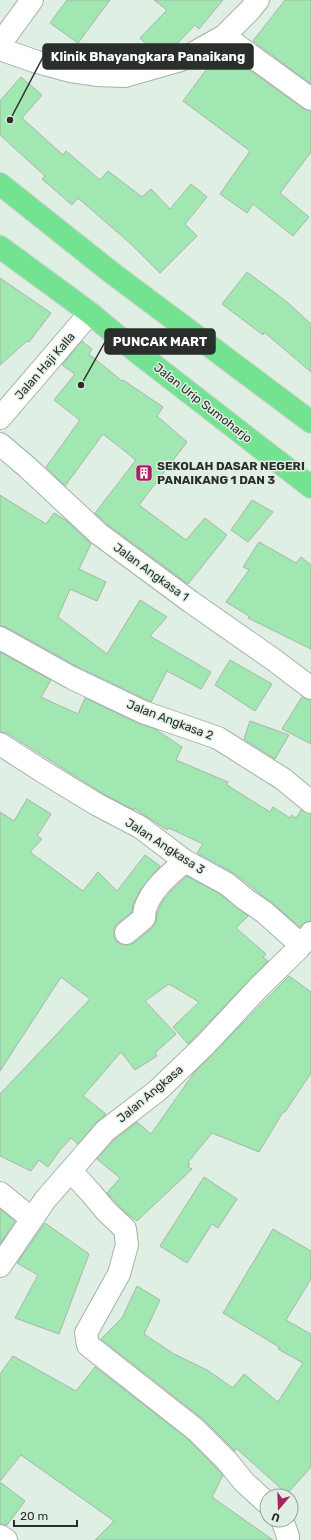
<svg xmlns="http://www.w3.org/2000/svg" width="311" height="1540" viewBox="0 0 311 1540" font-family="Rubik,sans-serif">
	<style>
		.building { fill: #a0e7b1; stroke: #a8b5aa }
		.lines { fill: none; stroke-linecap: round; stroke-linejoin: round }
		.minor-casing { stroke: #a4b2a7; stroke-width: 24 }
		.highway-casing { stroke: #d0d1d0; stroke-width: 24 }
		.minor { stroke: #fff; stroke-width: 22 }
		.highway { stroke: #73e392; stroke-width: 22 }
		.labels { text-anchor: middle; stroke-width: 3; stroke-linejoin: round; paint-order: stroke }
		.street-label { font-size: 12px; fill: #2a2f2b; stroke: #e0efe3 }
		.poi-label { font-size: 12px; font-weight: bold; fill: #2a2f2b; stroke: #e0efe3; text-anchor: start }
		.leader { fill: none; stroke: #2a2f2b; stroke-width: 1.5 }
		.callout-dot { fill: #2a2f2b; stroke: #e0efe3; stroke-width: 1.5 }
		.callout { fill: #2a2f2b; stroke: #2a2f2b; stroke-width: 1.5 }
		.callout-label { font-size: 13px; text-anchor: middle; font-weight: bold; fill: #fff }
	</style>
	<rect width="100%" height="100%" fill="#e0efe3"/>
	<path class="building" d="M 67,0 L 110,0 L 78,43 L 50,23 Z
		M 154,0 L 223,0 L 199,29 L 195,25 L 171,50 L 156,54 L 140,38 L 167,10 Z
		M 285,0 L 311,0 L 311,84 L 253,41 Z
		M 223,51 L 304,109 L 311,111 L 311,152 L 280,193 L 309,217 L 293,236 L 253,204 L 247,213 L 220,194 L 250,151 L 183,101 L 218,54 Z
		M 21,77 L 42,95 L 22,118 L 63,155 L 66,151 L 100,180 L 108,171 L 142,197 L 151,189 L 170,209 L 191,184 L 207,197 L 185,224 L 197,236 L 160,273 L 131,244 L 78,198 L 72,205 L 42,179 L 45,176 L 0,135 L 0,101 Z
		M 247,272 L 287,302 L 311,324 L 311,372 L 264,332 L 263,335 L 222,304 Z
		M 0,278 L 51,313 L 29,342 L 27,341 L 0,365 Z
		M 82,341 L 92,349 L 89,354 L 122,381 L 123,380 L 163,407 L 157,416 L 187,442 L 139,505 L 186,540 L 205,518 L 227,535 L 188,584 L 107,524 L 95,513 L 136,460 L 103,434 L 65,486 L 46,467 L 80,420 L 54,400 L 75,374 L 62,365 Z
		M 0,495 L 46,524 L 54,513 L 67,521 L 91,544 L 79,569 L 106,582 L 97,601 L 70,589 L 58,617 L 107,654 L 140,600 L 167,617 L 150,636 L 211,672 L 201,689 L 167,671 L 151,702 L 78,667 L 6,627 L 0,626 Z
		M 252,500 L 273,512 L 248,542 L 231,530 Z
		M 259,542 L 296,563 L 301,557 L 311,565 L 311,649 L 248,618 L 249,616 L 226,602 L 249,570 L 243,567 Z
		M 0,652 L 51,680 L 41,697 L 78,714 L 85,698 L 138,723 L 155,729 L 182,747 L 176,760 L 228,782 L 227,785 L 270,812 L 273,807 L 290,818 L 292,815 L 296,818 L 301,810 L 311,814 L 311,921 L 306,922 L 300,927 L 272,903 L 235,874 L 197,853 L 203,844 L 169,828 L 167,830 L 134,808 L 134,810 L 102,793 L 7,733 L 0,732 Z
		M 230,660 L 272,684 L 255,711 L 215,685 Z
		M 302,697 L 311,700 L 311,744 L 282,729 Z
		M 250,721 L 289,735 L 275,759 L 244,739 Z
		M 27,799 L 51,814 L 37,836 L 42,839 L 30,852 L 83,891 L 98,872 L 117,891 L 145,855 L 160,866 L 141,889 L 133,904 L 132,912 L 118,923 L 114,928 L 114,936 L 116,941 L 121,945 L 128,945 L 134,943 L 152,928 L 156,921 L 157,913 L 162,902 L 171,891 L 187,876 L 220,894 L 248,916 L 236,928 L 266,954 L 263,957 L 268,961 L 188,1044 L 173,1027 L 199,1002 L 169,984 L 145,1001 L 176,1034 L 155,1053 L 157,1056 L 135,1070 L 121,1052 L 83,1096 L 106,1114 L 96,1123 L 78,1144 L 71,1138 L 60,1150 L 48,1167 L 39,1160 L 31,1171 L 0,1156 L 0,1094 L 90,999 L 61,977 L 0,1071 L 0,812 L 14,821 Z
		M 289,976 L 311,992 L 311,1073 L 285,1112 L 283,1112 L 259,1152 L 212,1133 L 188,1162 L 190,1164 L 188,1167 L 192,1169 L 137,1221 L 127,1214 L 107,1193 L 120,1178 L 97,1159 L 114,1140 L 137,1122 L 151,1134 L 194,1073 Z
		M 204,1177 L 237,1199 L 218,1228 L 212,1224 L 187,1263 L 160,1246 Z
		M 0,1209 L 15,1221 L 0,1244 Z
		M 45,1223 L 89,1254 L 59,1334 L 15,1318 L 38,1275 L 17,1263 Z
		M 273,1229 L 311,1251 L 311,1279 L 286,1320 L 311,1334 L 311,1467 L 287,1494 L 236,1448 L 235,1451 L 204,1420 L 101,1339 L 122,1318 L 137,1286 L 160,1300 L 144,1334 L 174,1354 L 207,1370 L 233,1388 L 244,1374 L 278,1402 L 303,1363 L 278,1349 L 279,1347 L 223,1313 Z
		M 13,1356 L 76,1391 L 95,1367 L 188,1439 L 223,1475 L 212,1497 L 273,1540 L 95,1540 L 114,1521 L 21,1455 L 0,1481 L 0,1374 Z
		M 0,1482 L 25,1501 L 7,1525 L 0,1524 Z"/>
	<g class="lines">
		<defs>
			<path id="minor" d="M 224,36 L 311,99
				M 0,44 L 32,0
				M 0,49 L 37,62 L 70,71 L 96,75 L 125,76 L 181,60 L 224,36 L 250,10 L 258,0
				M 0,418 L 90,313
				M 0,444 L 27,467 L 99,534 L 191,602 L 274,660 L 311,688
				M 0,638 L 72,678 L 143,712 L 218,738 L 283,779 L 311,802
				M 0,744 L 42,771 L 96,804 L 140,827 L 185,861 L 227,884 L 245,899 L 264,912 L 301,945
				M 126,933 L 144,918 C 145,915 144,912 145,909 C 151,889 170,874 185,861
				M 71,1171 L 91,1193 L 106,1211 L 125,1229 L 127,1245 L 119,1274 L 86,1333 L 88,1345 L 196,1430 L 227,1461 L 244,1482 L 267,1503
				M 0,1193 L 32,1219
				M 0,1266 L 45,1200 L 105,1131 L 157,1091 L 205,1045 L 259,987 L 299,948 L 311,933
				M 282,1520 L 288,1536 L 288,1540
				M 0,1536 L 6,1540"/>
			<path id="highway" d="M 0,184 L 112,273 L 311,422
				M 0,247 L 90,313 L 133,349 L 311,487"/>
		</defs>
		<use href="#minor" class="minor-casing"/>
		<use href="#highway" class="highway-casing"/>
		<use href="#minor" class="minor"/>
		<use href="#highway" class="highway"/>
	</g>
	<defs>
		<symbol id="building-square" viewBox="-11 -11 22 22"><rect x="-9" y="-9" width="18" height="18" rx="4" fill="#ab2060" stroke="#e0efe3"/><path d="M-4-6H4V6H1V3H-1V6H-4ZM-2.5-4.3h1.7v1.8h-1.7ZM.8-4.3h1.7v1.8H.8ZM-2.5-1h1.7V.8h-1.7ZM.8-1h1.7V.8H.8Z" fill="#fff"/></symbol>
	</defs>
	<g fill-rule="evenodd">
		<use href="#building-square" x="134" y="463" width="20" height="20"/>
	</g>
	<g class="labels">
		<g class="street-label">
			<text transform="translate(45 366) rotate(-49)" y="4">Jalan Haji Kalla</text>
			<text transform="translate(203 403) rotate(38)" y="4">Jalan Urip Sumoharjo</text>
			<text transform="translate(151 572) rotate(36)" y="4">Jalan Angkasa 1</text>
			<text transform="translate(170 720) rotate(21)" y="4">Jalan Angkasa 2</text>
			<text transform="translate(165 846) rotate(33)" y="4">Jalan Angkasa 3</text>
			<text transform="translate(150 1094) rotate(-40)" y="4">Jalan Angkasa</text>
		</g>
		<g class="poi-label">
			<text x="157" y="470">SEKOLAH DASAR NEGERI<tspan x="157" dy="14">PANAIKANG 1 DAN 3</tspan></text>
		</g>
	</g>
	<path class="leader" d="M10 120L43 57M81 385L105 342"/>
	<g class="callout-dot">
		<circle cx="10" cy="120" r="4"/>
		<circle cx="81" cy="385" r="4"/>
	</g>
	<g class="callout">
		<rect x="43" y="44" width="210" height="25" rx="4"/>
		<rect x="105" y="329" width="110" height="25" rx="4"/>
	</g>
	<g class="callout-label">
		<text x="148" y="61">Klinik Bhayangkara Panaikang</text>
		<text x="160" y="346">PUNCAK MART</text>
	</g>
	<g transform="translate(279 1508) rotate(199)"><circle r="19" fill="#e0efe3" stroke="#97a299"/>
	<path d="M0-3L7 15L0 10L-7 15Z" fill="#ab2060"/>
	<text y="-6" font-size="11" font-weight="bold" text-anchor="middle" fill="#2a2f2b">U</text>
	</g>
	<path d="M14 1520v6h63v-6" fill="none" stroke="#2a2f2b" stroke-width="2"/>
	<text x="20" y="1520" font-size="12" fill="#2a2f2b" stroke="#e0efe3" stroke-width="3" paint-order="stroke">20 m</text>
</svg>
